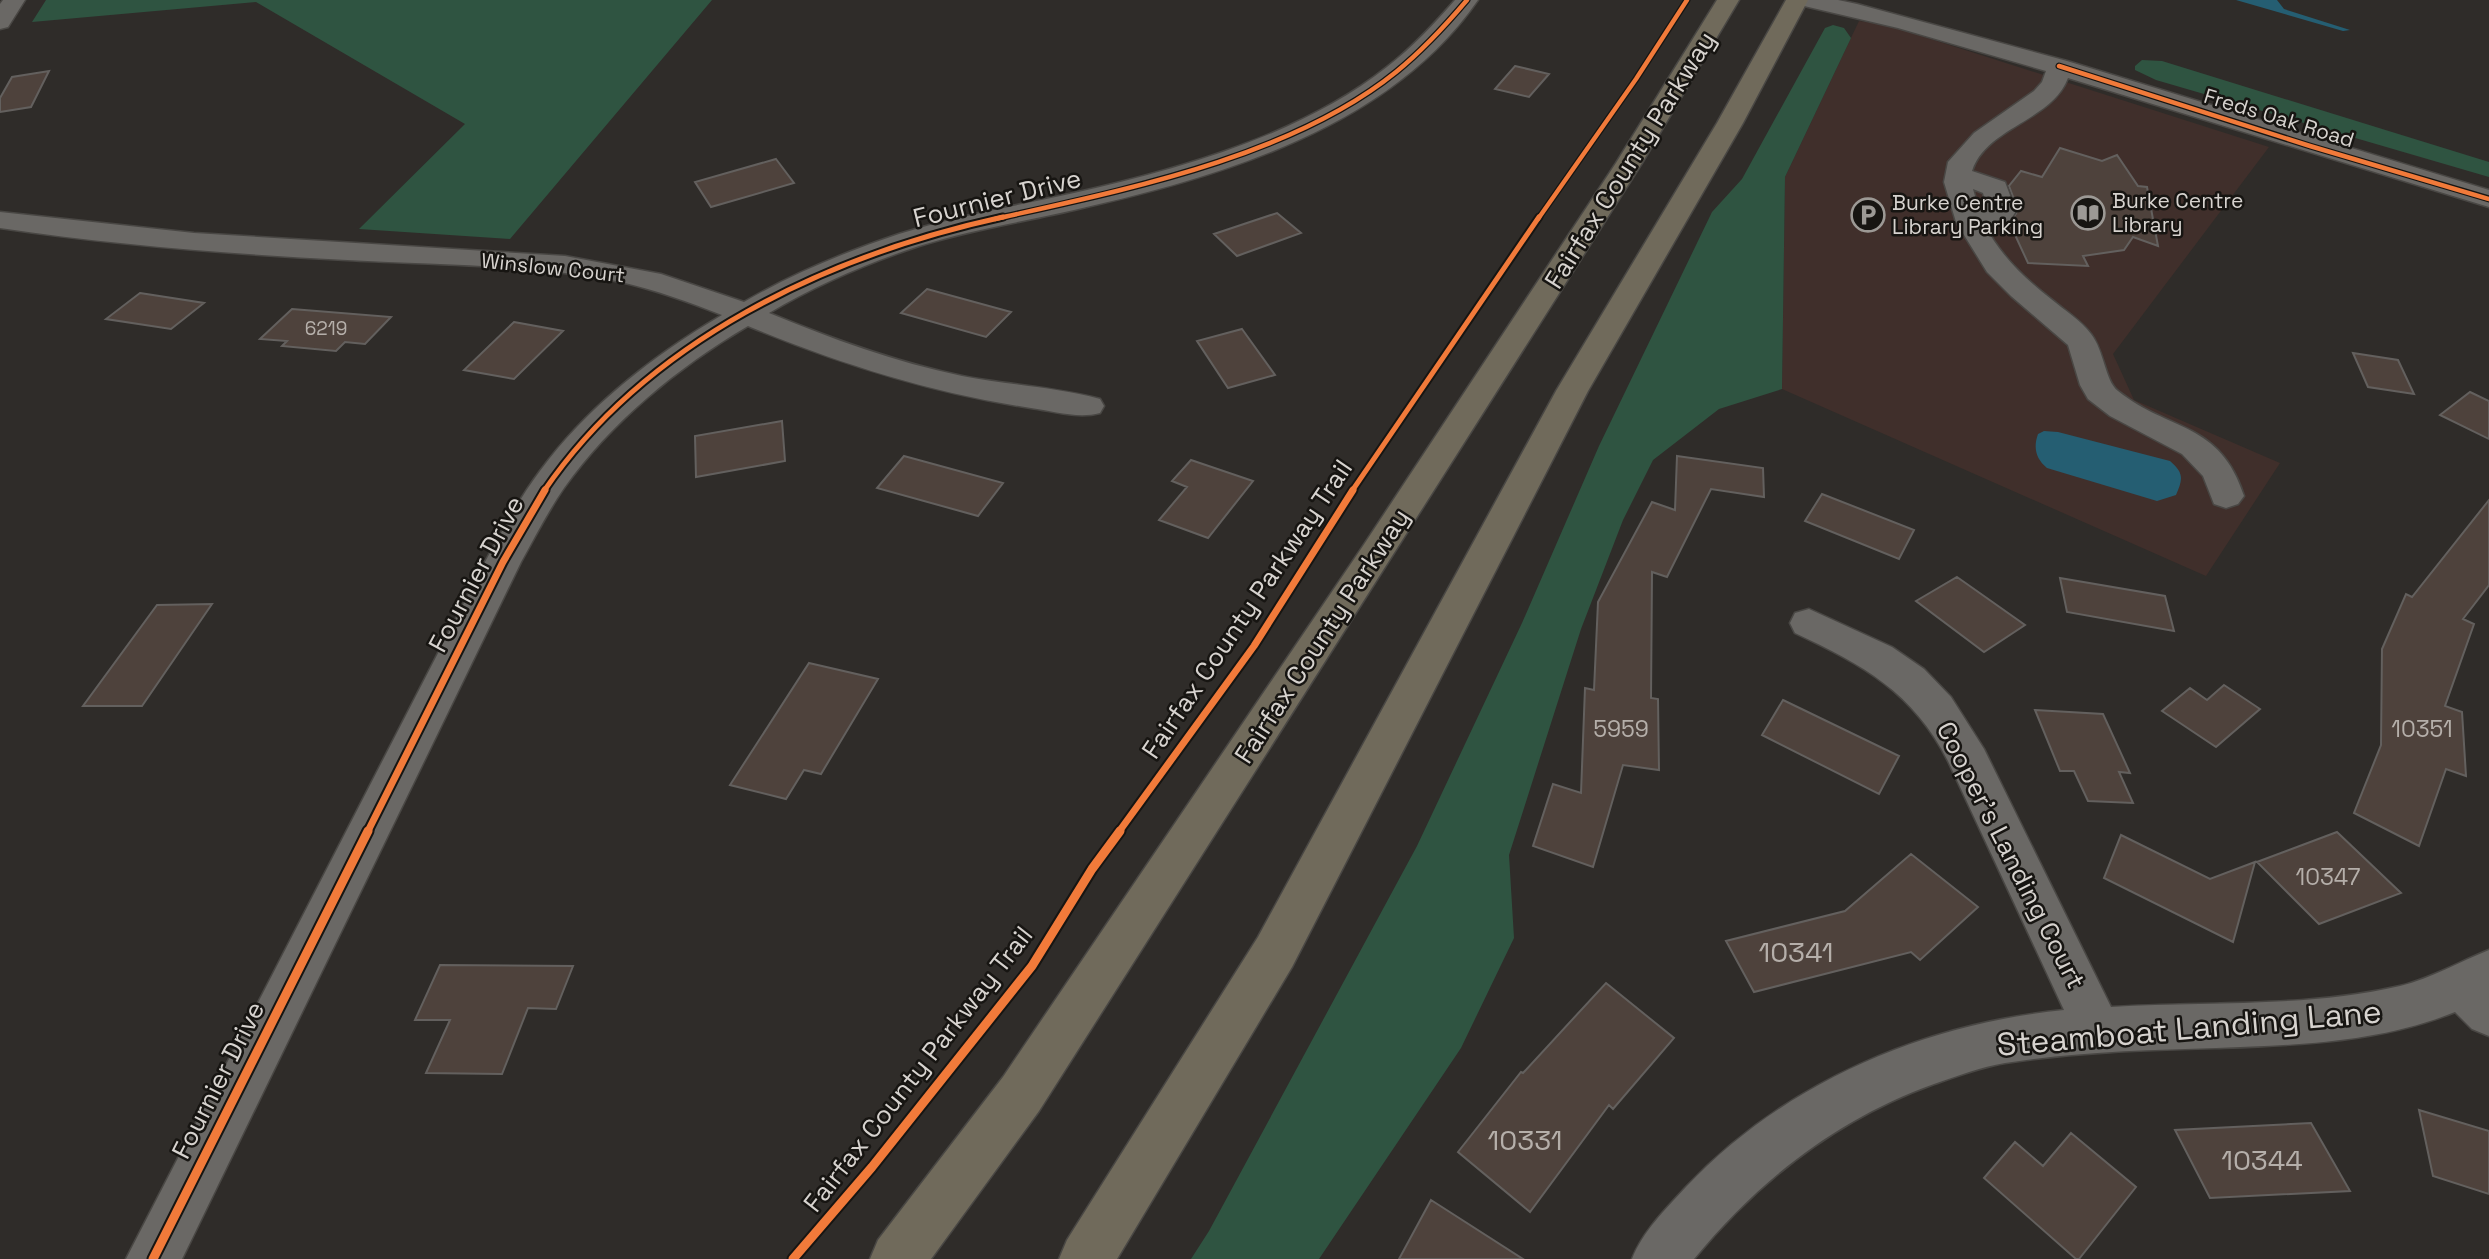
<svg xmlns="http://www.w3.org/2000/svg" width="2489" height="1259" viewBox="0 0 2489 1259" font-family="'Space Grotesk',sans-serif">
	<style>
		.commercial { fill: #402f2b }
		.green { fill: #2f5441 }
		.water { fill: #255e72 }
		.building { fill: #4e423c; stroke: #63605e; stroke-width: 2 }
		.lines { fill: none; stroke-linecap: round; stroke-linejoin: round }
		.minor-casing { stroke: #494744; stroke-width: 3 }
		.highway-casing { stroke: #494744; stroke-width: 3 }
		.minor { fill: #6a6865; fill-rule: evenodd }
		.highway { fill: #706a5b; fill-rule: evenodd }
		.cycleway-far3-casing { stroke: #171512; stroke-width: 7 }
		.cycleway-far2-casing { stroke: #171512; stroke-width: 9 }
		.cycleway-far1-casing { stroke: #171512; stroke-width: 11 }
		.cycleway-casing { stroke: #171512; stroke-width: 13 }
		.cycleway-far3 { stroke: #f17a3a; stroke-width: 4.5 }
		.cycleway-far2 { stroke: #f17a3a; stroke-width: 5 }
		.cycleway-far1 { stroke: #f17a3a; stroke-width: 7 }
		.cycleway { stroke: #f17a3a; stroke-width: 9 }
		.labels { text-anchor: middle; stroke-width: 5; stroke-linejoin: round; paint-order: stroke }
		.far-number-label { font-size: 19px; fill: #b5afaa }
		.far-street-label { font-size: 21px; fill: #d7d3cf; stroke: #171512 }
		.far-poi-label { font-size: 21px; fill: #d7d3cf; stroke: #171512; text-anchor: start }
		.number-label { font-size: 23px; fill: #b5afaa }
		.street-label { font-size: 26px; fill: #d7d3cf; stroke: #171512 }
		.near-number-label { font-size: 28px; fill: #b5afaa }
		.near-street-label { font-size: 32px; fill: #d7d3cf; stroke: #171512 }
	</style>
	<rect width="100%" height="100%" fill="#2f2c29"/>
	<path class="commercial" d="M 1859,21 L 1887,25 L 2269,147 L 2113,354 L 2134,400 L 2280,463 L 2206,576 L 1782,389 L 1785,177 Z"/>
	<path class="green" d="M 46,0 L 712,0 L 510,239 L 359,229 L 465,124 L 256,2 L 32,22 Z
		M 1833,25 L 1844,28 L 1851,38 L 1785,177 L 1782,389 L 1719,409 L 1653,460 L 1623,520 L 1581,629 L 1509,855 L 1514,938 L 1461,1048 L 1319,1259 L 1191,1259 L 1209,1231 L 1417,846 L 1522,623 L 1599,446 L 1712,212 L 1742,179 L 1825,28 Z
		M 2142,60 L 2162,61 L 2489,162 L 2489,177 L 2156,80 L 2135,70 L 2135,66 Z"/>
	<path class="water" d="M 2236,0 L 2277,0 L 2284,9 L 2350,30 L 2343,31 Z
		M 2044,431 L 2058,432 L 2170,461 C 2184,473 2183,479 2176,495 L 2157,501 L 2047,468 C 2036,459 2033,448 2038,434 Z"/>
	<path class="building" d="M 1515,66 L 1549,74 L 1529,97 L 1495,89 Z
		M 49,71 L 31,107 L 0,112 L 0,98 L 12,77 Z
		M 2060,148 L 2102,161 L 2117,155 L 2138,186 L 2147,187 L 2158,246 L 2133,237 L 2124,250 L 2083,256 L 2088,266 L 2028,263 L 2010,224 L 2018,210 L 2009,186 L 2021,171 L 2042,177 Z
		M 776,159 L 794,183 L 711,207 L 695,182 Z
		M 1277,213 L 1301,233 L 1237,256 L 1214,234 Z
		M 927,289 L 1011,312 L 986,337 L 901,313 Z
		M 140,293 L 204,303 L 171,329 L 106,319 Z
		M 292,309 L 391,317 L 365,344 L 345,342 L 336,351 L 282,346 L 287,341 L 260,339 Z
		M 514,322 L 563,331 L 514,379 L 464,370 Z
		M 1242,329 L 1275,375 L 1228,388 L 1197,341 Z
		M 2353,353 L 2398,360 L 2414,394 L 2368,387 Z
		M 2470,392 L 2489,401 L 2489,439 L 2440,415 Z
		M 782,421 L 785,461 L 696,477 L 695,436 Z
		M 904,456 L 1003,483 L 978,516 L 877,488 Z
		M 1677,456 L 1763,468 L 1764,497 L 1711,489 L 1667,577 L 1652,572 L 1651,698 L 1658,699 L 1659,770 L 1623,765 L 1593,867 L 1533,846 L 1553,784 L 1581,793 L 1585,688 L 1594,690 L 1598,602 L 1652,502 L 1675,510 Z
		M 1191,460 L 1253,481 L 1208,538 L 1159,520 L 1187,487 L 1172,481 Z
		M 1822,494 L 1914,530 L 1899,559 L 1805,521 Z
		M 2489,500 L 2489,585 L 2463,619 L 2474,624 L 2445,706 L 2462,712 L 2466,776 L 2446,769 L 2419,846 L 2354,813 L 2381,745 L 2382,649 L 2406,594 L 2412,597 Z
		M 1957,577 L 2025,625 L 1984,652 L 1916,601 Z
		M 2060,578 L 2165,596 L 2174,631 L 2067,612 Z
		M 212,604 L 142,706 L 83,706 L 157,605 Z
		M 809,663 L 878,679 L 821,774 L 804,770 L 786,799 L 730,785 Z
		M 2224,685 L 2260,709 L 2216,747 L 2162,711 L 2190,688 L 2207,700 Z
		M 1783,700 L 1899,756 L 1879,794 L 1762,735 Z
		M 2035,710 L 2103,714 L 2130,773 L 2119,772 L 2133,803 L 2088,801 L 2074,771 L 2060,771 Z
		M 2337,832 L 2401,893 L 2319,924 L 2257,862 Z
		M 2121,835 L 2210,879 L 2255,862 L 2233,942 L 2104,878 Z
		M 1911,854 L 1978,907 L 1920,960 L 1911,952 L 1754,992 L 1726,941 L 1845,911 Z
		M 440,965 L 573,966 L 556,1009 L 528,1008 L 502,1074 L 426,1073 L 450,1020 L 415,1020 Z
		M 1606,983 L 1674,1038 L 1613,1109 L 1609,1105 L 1530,1212 L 1458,1152 L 1521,1072 L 1523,1073 Z
		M 2419,1110 L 2489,1131 L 2489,1194 L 2433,1176 Z
		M 2311,1123 L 2350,1191 L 2210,1198 L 2175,1130 Z
		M 2071,1133 L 2136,1187 L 2079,1259 L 2076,1259 L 1984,1178 L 2015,1142 L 2043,1166 Z
		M 1431,1200 L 1523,1259 L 1399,1259 Z"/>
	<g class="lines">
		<defs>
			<path id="minor" d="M 3,0 L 25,0 L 8,27 L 0,29 L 0,4 Z
				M 1455,0 L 1478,0 C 1389,129 1218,177 1074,210 C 1022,222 969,230 919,246 C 868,263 816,285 769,313 C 832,339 895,362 962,376 C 1008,385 1055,387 1100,399 L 1104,406 L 1100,413 C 1078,419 1053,411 1031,408 C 932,393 840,364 748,326 C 678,367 611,422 564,488 C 548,511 535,537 521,562 L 182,1259 L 126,1259 L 485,562 C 502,531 519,499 540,471 C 587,407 654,355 722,315 C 689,302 656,290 621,282 C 532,264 439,265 347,260 C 231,254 115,245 0,228 L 0,212 L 194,233 L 565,256 L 661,274 L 744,302 C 792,274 845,252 899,234 C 956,216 1016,206 1074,193 C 1178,170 1303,134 1387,67 C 1413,47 1434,24 1455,0 Z
				M 1797,0 L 1838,0 L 1857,4 L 2067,61 L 2489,190 L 2489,207 L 2068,78 C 2052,121 1986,127 1972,171 L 2005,182 L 2016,211 L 2009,222 L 1984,224 C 2000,255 2024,278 2051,299 C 2064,310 2081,320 2091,334 C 2104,350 2105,381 2118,391 C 2169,432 2220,421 2244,496 L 2238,504 L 2226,508 L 2214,504 L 2203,476 L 2182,454 L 2110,416 L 2088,399 L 2080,385 L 2068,345 L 2011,296 L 1987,272 L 1956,222 L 1944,182 L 1948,162 L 1974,133 L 2034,91 L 2042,82 L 2046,71 L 1898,28 L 1800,5 ZM 1973,189 L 1983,193 L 1987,207 L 1978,207 Z
				M 1809,609 L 1892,647 L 1924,669 L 1951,697 L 1984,749 L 2111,1007 C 2206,1001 2306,1008 2400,986 C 2432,978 2459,962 2489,950 L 2489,1036 L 2472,1029 L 2455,1012 C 2378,1043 2297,1045 2216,1048 C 2146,1050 2074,1052 2005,1063 C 1981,1067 1957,1076 1934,1084 C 1837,1119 1759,1180 1694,1259 L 1632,1259 C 1643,1231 1665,1210 1686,1187 C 1784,1083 1923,1024 2064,1010 L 1948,761 C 1913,692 1863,665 1795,633 L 1790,623 L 1795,613 Z"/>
			<path id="highway" d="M 1717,0 L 1739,0 L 1642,163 L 1039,1111 L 931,1259 L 870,1259 L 878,1240 L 1003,1077 L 1363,546 L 1616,163 Z
				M 1786,0 L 1808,0 L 1743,123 L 1588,391 L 1292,967 L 1117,1259 L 1059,1259 L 1067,1240 L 1258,937 L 1556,391 L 1717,123 Z"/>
		</defs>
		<use href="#minor" class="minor-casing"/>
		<use href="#highway" class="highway-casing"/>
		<use href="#minor" class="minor"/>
		<use href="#highway" class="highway"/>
		<defs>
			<path id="cycleway-far3" d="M 2059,66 L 2310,146 L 2489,199
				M 995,219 C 1124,190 1291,157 1396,72 C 1423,50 1445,26 1467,0
				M 1538,219 L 1636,79 L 1687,0"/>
			<path id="cycleway-far2" d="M 544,491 C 647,340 829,255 1003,217
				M 1352,491 L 1539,217"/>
			<path id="cycleway-far1" d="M 367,833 L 503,562 L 545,490
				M 1118,833 L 1254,646 L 1353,490"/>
			<path id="cycleway" d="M 153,1259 L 368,831
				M 793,1259 L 872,1167 L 1032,966 L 1092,869 L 1120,831"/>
		</defs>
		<use href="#cycleway-far3" class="cycleway-far3-casing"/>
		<use href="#cycleway-far2" class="cycleway-far2-casing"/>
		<use href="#cycleway-far1" class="cycleway-far1-casing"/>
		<use href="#cycleway" class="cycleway-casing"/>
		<use href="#cycleway-far3" class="cycleway-far3"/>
		<use href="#cycleway-far2" class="cycleway-far2"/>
		<use href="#cycleway-far1" class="cycleway-far1"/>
		<use href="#cycleway" class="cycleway"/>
	</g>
	<defs>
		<symbol id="library-ring" viewBox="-11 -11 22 22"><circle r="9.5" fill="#171512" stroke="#9c9995" stroke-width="1.5"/><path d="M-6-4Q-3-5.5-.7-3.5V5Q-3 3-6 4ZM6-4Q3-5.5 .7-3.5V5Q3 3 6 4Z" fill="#9c9995"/></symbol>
		<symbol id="parking-ring" viewBox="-11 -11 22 22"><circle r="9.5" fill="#171512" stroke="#9c9995" stroke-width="1.5"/><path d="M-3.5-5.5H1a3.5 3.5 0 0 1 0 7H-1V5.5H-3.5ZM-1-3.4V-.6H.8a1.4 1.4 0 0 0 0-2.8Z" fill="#9c9995"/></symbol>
	</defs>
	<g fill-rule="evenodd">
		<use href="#library-ring" x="2069" y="194" width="38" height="38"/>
		<use href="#parking-ring" x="1849" y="196" width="38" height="38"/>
	</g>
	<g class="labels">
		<g class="far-number-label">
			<text x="326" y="335">6219</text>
		</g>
		<g class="far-street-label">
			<text transform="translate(2279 118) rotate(17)" y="7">Freds Oak Road</text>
			<text transform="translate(553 268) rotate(6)" y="7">Winslow Court</text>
		</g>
		<g class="far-poi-label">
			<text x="2112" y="208">Burke Centre<tspan x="2112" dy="24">Library</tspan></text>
			<text x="1892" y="210">Burke Centre<tspan x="1892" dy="24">Library Parking</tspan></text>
		</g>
		<g class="number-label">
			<text x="1621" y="737">5959</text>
			<text x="2422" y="737">10351</text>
			<text x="2328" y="885">10347</text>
		</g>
		<g class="street-label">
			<text transform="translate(1630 160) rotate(-58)" y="9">Fairfax County Parkway</text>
			<text transform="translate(997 198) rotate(-14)" y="9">Fournier Drive</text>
			<text transform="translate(476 574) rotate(-62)" y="9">Fournier Drive</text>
			<text transform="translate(1247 609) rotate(-56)" y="9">Fairfax County Parkway Trail</text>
			<text transform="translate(1322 636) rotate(-57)" y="9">Fairfax County Parkway</text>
			<text transform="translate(2011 855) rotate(63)" y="9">Cooper's Landing Court</text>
			<text transform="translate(918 1069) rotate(-52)" y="9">Fairfax County Parkway Trail</text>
			<text transform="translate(218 1080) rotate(-63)" y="9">Fournier Drive</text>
		</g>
		<g class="near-number-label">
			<text x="1796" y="962">10341</text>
			<text x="1525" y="1150">10331</text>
			<text x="2262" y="1170">10344</text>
		</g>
		<g class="near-street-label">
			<text transform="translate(2189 1028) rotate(-5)" y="11">Steamboat Landing Lane</text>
		</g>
	</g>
</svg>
